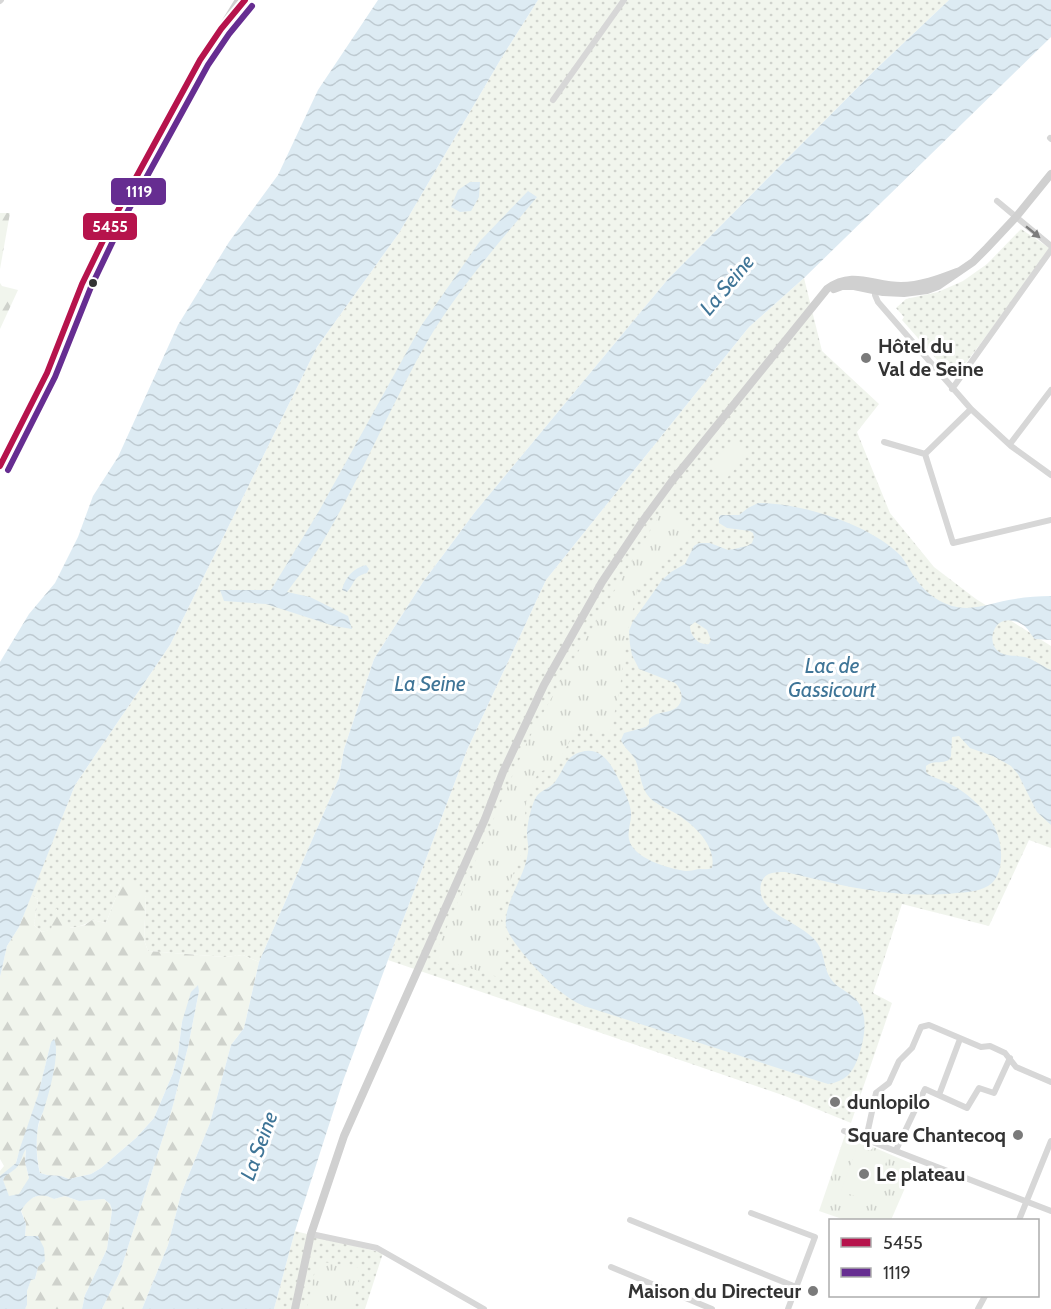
<svg xmlns="http://www.w3.org/2000/svg" width="1051" height="1309" viewBox="0 0 1051 1309" font-family="Cabin,sans-serif">
	<style>
		.grass { fill: url(#grass-dots) }
		.forest { fill: url(#forest-firs) }
		.park { fill: url(#park-tufts) }
		.pitch { fill: #f1f5ed }
		.water { fill: url(#water-waves); fill-rule: evenodd }
		.lines { fill: none; stroke-linecap: round; stroke-linejoin: round }
		.street { stroke: #d7d7d7; stroke-width: 6 }
		.secondary { stroke: #d0d0d0; stroke-width: 8 }
		.bus-1-casing { stroke: #fff; stroke-width: 10 }
		.bus-2-casing { stroke: #fff; stroke-width: 10 }
		.bus-1 { stroke: #b6134c; stroke-width: 6 }
		.bus-2 { stroke: #662d91; stroke-width: 6 }
		.oneway { fill: #7d7d7d }
		.bus-dot { fill: #333; stroke: #fff; stroke-width: 2 }
		.poi-dot { fill: #7a7a7a; stroke: #fff; stroke-width: 2 }
		.labels { text-anchor: middle; stroke-width: 6; stroke-linejoin: round; paint-order: stroke }
		.poi-label { font-size: 20px; font-weight: bold; fill: #333; stroke: #fff; text-anchor: start }
		.water-label { font-size: 21px; font-style: italic; fill: #3f7597; stroke: #fff }
		.line-badge { stroke: #fff; stroke-width: 2 }
		.badge-label { font-size: 16px; text-anchor: middle; font-weight: bold; fill: #fff }
	</style>
	<defs>
		<pattern id="grass-dots" width="8" height="8" patternUnits="userSpaceOnUse" patternTransform="scale(1.5)"><rect width="8" height="8" fill="#f1f5ed"/><path d="M2 2h.1M6 6h.1" fill="none" stroke="#cfd2cc" stroke-width="1.8" stroke-linecap="round"/></pattern>
		<pattern id="forest-firs" width="22" height="20" patternUnits="userSpaceOnUse" patternTransform="scale(1.5)"><rect width="22" height="20" fill="#f1f5ed"/><path d="M5 1l3.5 6h-7zM16 11l3.5 6h-7z" fill="#cfd2cc"/></pattern>
		<pattern id="park-tufts" width="24" height="20" patternUnits="userSpaceOnUse" patternTransform="scale(1.5)"><rect width="24" height="20" fill="#f1f5ed"/><path d="M3 7l-1-3M5 7V3M7 7l1-3M15 17l-1-3M17 17v-4M19 17l1-3" fill="none" stroke="#cfd2cc"/></pattern>
		<pattern id="water-waves" width="16" height="10" patternUnits="userSpaceOnUse" patternTransform="scale(1.5)"><rect width="16" height="10" fill="#ddebf3"/><path d="M0 5q4-4 8 0t8 0" fill="none" stroke="#becad1"/></pattern>
	</defs>
	<rect width="100%" height="100%" fill="#fff"/>
	<path class="grass" d="M 538,0 L 949,0 L 875,70 L 668,279 L 475,512 L 423,582 L 374,659 L 344,749 L 339,778 L 259,962 L 243,955 L 224,957 L 148,951 L 144,940 L 146,897 L 121,884 L 106,923 L 92,920 C 78,931 58,927 42,932 L 34,925 L 38,899 L 31,895 L 75,785 L 170,645 L 317,347 L 399,233 L 502,57 Z
		M 1021,229 L 1051,249 L 954,379 L 902,320 L 904,317 L 896,308 L 906,299 L 938,292 L 963,281 L 987,264 Z
		M 804,278 L 822,351 L 879,404 L 857,432 L 890,513 L 934,567 L 976,599 L 1051,646 L 1051,848 L 1029,840 L 989,926 L 902,904 L 873,993 L 892,1003 L 851,1123 L 785,1096 L 388,960 L 467,750 L 546,580 L 749,327 Z
		M 295,1231 L 383,1253 L 365,1309 L 274,1309 Z"/>
	<path class="forest" d="M 0,213 L 10,213 L 0,269 Z
		M 0,283 L 2,286 L 18,290 L 0,329 Z
		M 131,879 L 146,897 L 144,940 L 148,951 L 224,957 L 243,955 L 259,962 L 244,1028 L 231,1045 L 210,1123 L 181,1194 L 168,1245 L 142,1309 L 102,1309 L 120,1272 L 172,1109 L 188,1047 L 199,991 L 182,1022 L 178,1054 L 173,1073 L 154,1118 L 136,1138 L 101,1168 L 91,1174 L 69,1179 L 61,1176 L 47,1175 L 40,1173 C 36,1155 34,1132 42,1115 L 51,1042 L 38,1096 L 16,1162 L 21,1159 L 23,1152 L 26,1148 L 25,1162 L 29,1178 L 25,1202 C 37,1195 42,1192 54,1199 L 65,1196 L 79,1201 L 104,1199 L 110,1204 L 112,1210 L 107,1249 L 85,1295 L 82,1309 L 25,1309 L 27,1305 L 27,1291 L 31,1279 L 35,1279 L 38,1267 L 25,1236 L 26,1224 L 21,1210 L 9,1197 L 3,1181 L 4,1176 L 16,1168 L 5,1173 L 0,1176 L 0,1171 L 4,1166 L 0,1159 L 0,977 L 7,946 L 19,927 L 31,895 L 38,899 L 34,925 L 42,932 L 51,929 L 56,908 L 70,928 L 85,925 L 92,920 L 106,923 L 121,884 Z"/>
	<path class="park" d="M 666,504 L 693,535 L 639,584 L 625,643 L 620,689 L 610,733 L 575,732 L 556,766 L 539,772 L 527,795 L 521,855 L 498,910 L 508,943 L 498,977 L 434,957 L 527,742 L 562,679 Z
		M 845,1135 L 915,1165 L 891,1220 L 845,1220 L 819,1211 Z
		M 317,1261 L 361,1268 L 352,1309 L 307,1309 Z"/>
	<path class="pitch" d="M 732,440 L 748,454 L 727,478 L 711,465 Z
		M 857,1147 L 888,1157 L 871,1202 L 841,1191 Z"/>
	<path class="water" d="M 378,0 L 538,0 L 502,57 L 399,233 L 317,347 L 170,645 L 75,785 L 19,927 L 7,946 L 0,977 L 0,662 L 29,614 L 55,583 L 78,537 L 93,496 L 118,457 L 178,325 L 229,242 L 278,175 L 318,90 Z
		M 949,0 L 1051,0 L 1051,37 L 804,278 L 749,327 L 546,580 L 467,750 L 388,960 L 343,1081 L 295,1231 L 274,1309 L 142,1309 L 168,1245 L 181,1194 L 210,1123 L 231,1045 L 244,1028 L 259,962 L 339,778 L 344,749 L 374,659 L 423,582 L 475,512 L 668,279 L 875,70 Z
		M 470,182 L 480,182 L 479,197 L 471,211 L 460,212 L 451,207 L 458,190 Z
		M 528,191 L 537,197 C 498,244 458,289 427,342 C 391,405 363,473 326,536 C 315,556 300,574 287,592 L 310,597 L 348,616 L 352,629 L 334,626 L 266,604 L 224,601 L 220,590 L 271,590 L 319,511 L 421,326 L 480,241 Z
		M 758,503 C 801,503 870,524 901,556 C 906,562 909,569 913,575 C 922,589 935,601 952,606 C 974,612 993,602 1015,599 C 1026,597 1039,596 1051,596 L 1051,640 L 1035,639 C 1030,634 1029,629 1023,625 C 995,608 985,641 998,651 C 1005,657 1016,655 1025,657 C 1035,660 1042,666 1051,670 L 1051,825 L 1037,812 L 1018,774 L 1011,766 L 993,756 L 970,748 L 959,736 L 952,737 L 951,756 L 949,760 C 941,764 933,760 926,766 C 926,770 925,771 928,774 C 932,777 937,778 941,780 C 952,784 963,791 972,799 C 993,817 1005,840 1000,867 C 999,873 996,879 992,883 C 983,891 969,892 957,893 C 936,895 914,895 893,893 C 857,890 820,880 785,872 C 779,872 772,872 767,875 C 758,881 759,895 765,903 C 778,919 799,924 813,938 C 826,950 822,966 831,979 C 836,987 845,990 852,996 C 870,1009 865,1037 859,1055 C 853,1073 846,1081 828,1084 L 584,1006 C 574,1002 566,996 557,989 C 545,979 509,941 506,926 C 503,904 526,875 528,852 C 529,847 527,840 527,834 C 527,825 531,807 535,799 C 539,790 550,789 555,782 C 564,770 565,756 581,752 C 604,745 614,770 622,786 C 626,795 630,803 631,812 C 632,821 627,830 629,839 C 632,858 669,869 686,871 C 690,871 694,870 699,869 C 704,869 707,870 712,868 C 717,845 692,823 675,813 C 667,808 657,805 650,798 C 640,788 641,772 635,759 C 631,752 624,748 621,740 L 624,733 L 646,727 L 649,724 L 649,719 C 658,710 668,714 676,708 C 685,701 682,689 675,683 L 639,669 L 632,655 L 630,645 L 629,631 L 633,621 L 662,580 L 671,572 L 685,564 L 694,546 L 699,543 L 710,543 L 728,550 L 734,549 L 747,546 L 752,543 L 754,537 L 753,533 L 750,531 L 727,528 L 719,523 L 719,517 L 721,515 L 739,515 L 748,508 ZM 695,622 L 707,630 L 711,640 L 709,644 C 699,646 690,636 690,626 Z
		M 366,565 L 369,569 L 367,573 C 352,577 356,582 347,592 L 342,590 C 345,577 354,568 366,565 Z
		M 198,985 L 199,991 L 188,1047 L 172,1109 L 120,1272 L 102,1309 L 82,1309 L 85,1295 L 107,1249 L 112,1210 L 110,1204 L 104,1199 L 79,1201 L 65,1196 L 54,1199 C 39,1191 29,1197 21,1211 L 26,1224 L 25,1236 L 38,1236 L 44,1248 L 45,1261 L 38,1267 L 35,1279 L 31,1280 L 27,1291 L 27,1305 L 25,1309 L 0,1309 L 0,1176 L 16,1163 L 20,1148 L 38,1095 L 51,1042 L 54,1039 C 61,1051 48,1098 43,1112 C 41,1117 39,1121 38,1126 C 36,1141 36,1158 40,1173 L 47,1175 L 61,1176 L 69,1179 L 91,1174 L 101,1168 L 136,1138 L 154,1118 L 173,1073 L 178,1054 L 182,1022 L 191,992 ZM 26,1149 L 25,1162 L 29,1178 L 19,1194 L 9,1196 L 3,1180 C 6,1173 12,1173 17,1167 C 22,1162 22,1154 26,1149 Z"/>
	<g class="lines">
		<path class="street" d="M 0,1 L 1,0
			M 553,100 L 624,0
			M 1050,138 L 1051,139
			M 997,201 L 1051,246
			M 875,288 L 875,295 L 878,302 L 971,409 L 1011,446 L 1051,475
			M 952,389 L 1051,250
			M 971,409 L 925,454 L 953,543 L 1051,520
			M 884,442 L 925,454
			M 1010,444 L 1051,390
			M 939,1095 L 960,1039
			M 844,1131 L 1051,1211
			M 866,1139 L 876,1093 L 889,1083 L 899,1061 L 912,1048 L 921,1027 L 929,1025 L 981,1047 L 990,1046 L 1005,1053 L 1016,1067 L 1051,1082
			M 896,1150 L 925,1089 L 967,1108 L 979,1088 L 994,1093 L 1010,1058
			M 751,1213 L 815,1237 L 788,1309
			M 630,1220 L 796,1287
			M 1019,1220 L 1051,1141
			M 311,1234 L 377,1248 L 484,1309
			M 611,1267 L 712,1309
			M 978,1309 L 985,1296"/>
		<path class="secondary" d="M 834,289 L 842,286 L 854,286 L 883,292 L 904,293 L 927,290 L 938,286 L 973,262 L 987,248 L 1016,217 L 1051,174
			M 16,437 L 29,418 L 38,400 L 75,301 L 98,249 L 176,103 L 239,0
			M 0,466 L 18,433
			M 295,1309 L 311,1234 L 344,1136 L 485,819 L 503,772 L 544,685 L 602,582 L 642,522 L 672,481 L 827,289 C 853,270 873,286 901,286 C 920,286 939,279 957,272"/>
		<defs>
			<path id="bus-1" d="M 0,466 L 47,373 L 82,284 L 115,216 L 200,60 L 221,29 L 245,0"/>
			<path id="bus-2" d="M 8,470 L 55,377 L 91,287 L 123,220 L 208,65 L 229,34 L 252,6"/>
		</defs>
		<use href="#bus-1" class="bus-1-casing"/>
		<use href="#bus-2" class="bus-2-casing"/>
		<use href="#bus-1" class="bus-1"/>
		<use href="#bus-2" class="bus-2"/>
	</g>
	<defs><path id="oneway-solid" d="M-6-.8H1V-3.2L6.5 0L1 3.2V.8H-6Z" transform="scale(1.5)"/></defs>
	<use class="oneway" href="#oneway-solid" transform="translate(1033 232) rotate(39)"/>
	<circle class="bus-dot" cx="93" cy="283" r="5"/>
	<g class="poi-dot">
		<circle cx="866" cy="358" r="6"/>
		<circle cx="835" cy="1102" r="6"/>
		<circle cx="1018" cy="1135" r="6"/>
		<circle cx="864" cy="1174" r="6"/>
		<circle cx="813" cy="1291" r="6"/>
	</g>
	<g class="labels">
		<g class="poi-label">
			<text x="878" y="353">Hôtel du<tspan x="878" dy="23">Val de Seine</tspan></text>
			<text x="847" y="1109">dunlopilo</text>
			<text x="1006" y="1142" text-anchor="end">Square Chantecoq</text>
			<text x="876" y="1181">Le plateau</text>
			<text x="801" y="1298" text-anchor="end">Maison du Directeur</text>
		</g>
		<g class="water-label">
			<text transform="translate(727 285) rotate(-50)" y="7">La Seine</text>
			<text x="832" y="673">Lac de<tspan x="832" dy="24">Gassicourt</tspan></text>
			<text x="430" y="691">La Seine</text>
			<text transform="translate(259 1146) rotate(-70)" y="7">La Seine</text>
		</g>
	</g>
	<g class="line-badge">
		<rect x="110" y="177" width="57" height="29" rx="6" fill="#662d91"/>
		<rect x="82" y="212" width="56" height="29" rx="6" fill="#b6134c"/>
	</g>
	<g class="badge-label">
		<text x="139" y="197">1119</text>
		<text x="110" y="232">5455</text>
	</g>
	<rect x="829" y="1219" width="210" height="78" fill="#ffffff" stroke="#adadad" stroke-width="1.5"/>
	<rect x="841" y="1238" width="30" height="9" fill="#b6134c" stroke="#adadad" stroke-width="1.5"/>
	<text x="883" y="1249" font-size="18" fill="#333333">5455</text>
	<rect x="841" y="1268" width="30" height="9" fill="#662d91" stroke="#adadad" stroke-width="1.5"/>
	<text x="883" y="1279" font-size="18" fill="#333333">1119</text>
</svg>
